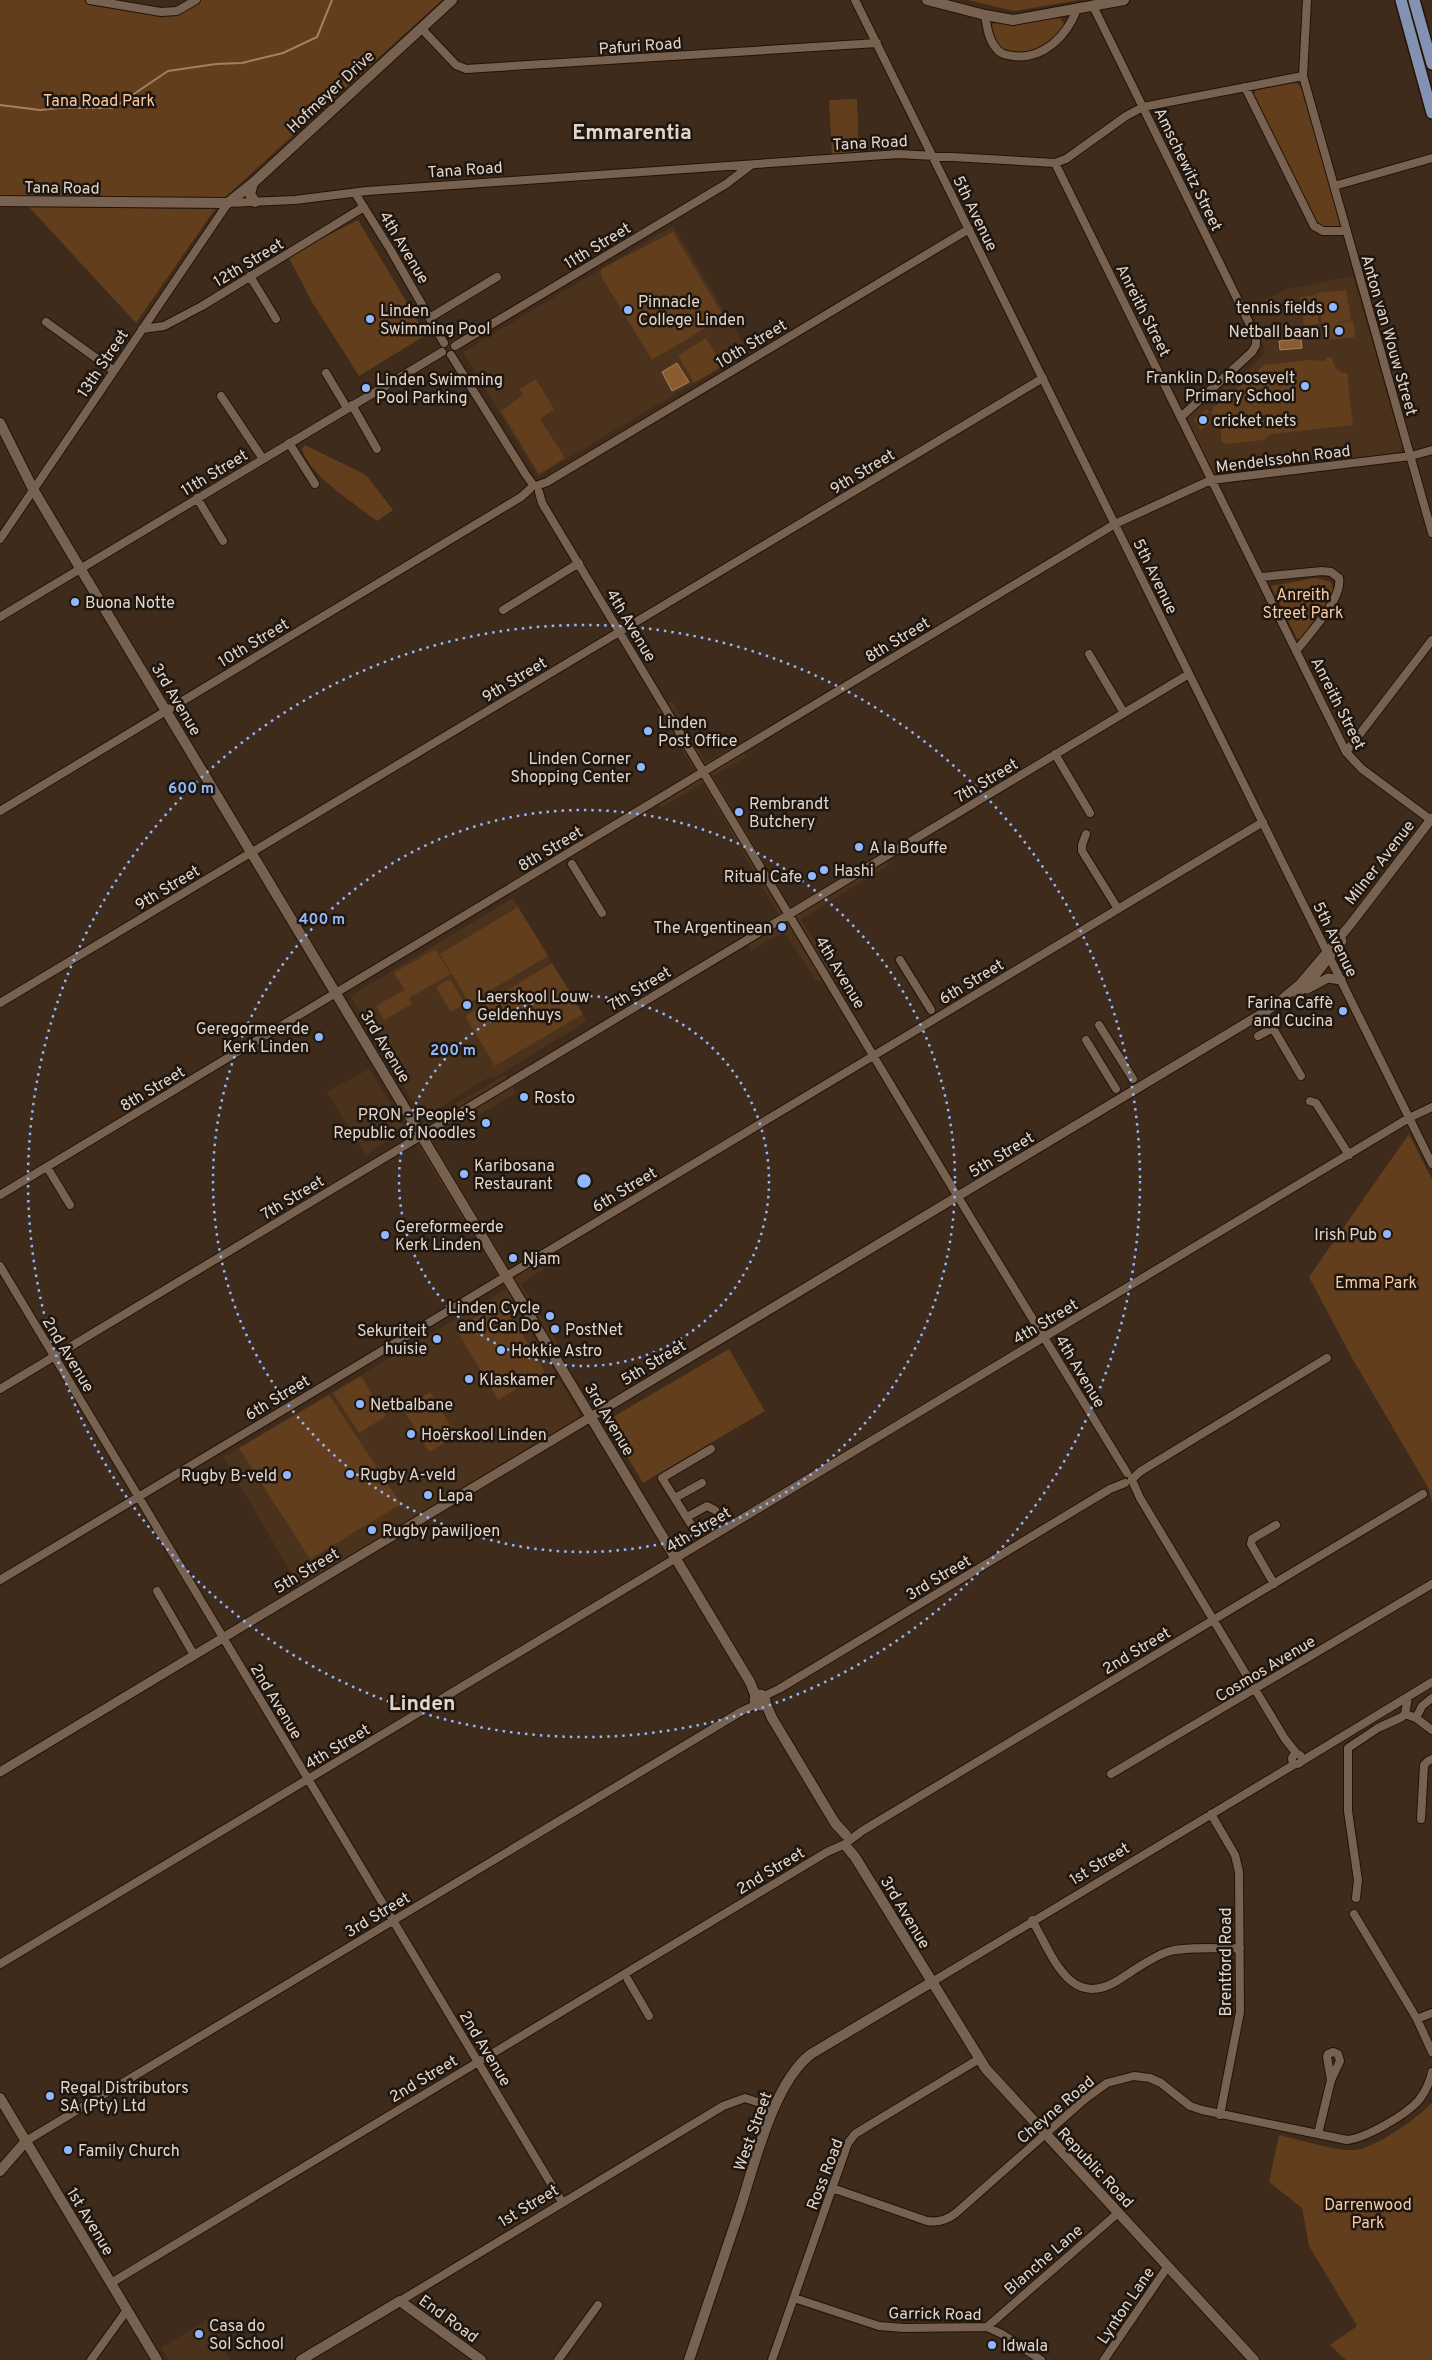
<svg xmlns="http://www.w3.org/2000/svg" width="1432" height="2360" viewBox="0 0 1432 2360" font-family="Overpass,sans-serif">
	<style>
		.built { fill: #4a321d }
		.green { fill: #623e1d }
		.water { fill: #8c5c30; stroke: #a6805e }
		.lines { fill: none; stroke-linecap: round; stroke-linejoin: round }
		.stream { stroke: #a6805e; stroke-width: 2 }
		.minor-casing { stroke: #241305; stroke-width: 10 }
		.tertiary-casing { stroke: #241305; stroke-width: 11 }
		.secondary-casing { stroke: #241305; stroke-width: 12 }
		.primary-casing { stroke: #241305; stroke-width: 14 }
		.minor { stroke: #776251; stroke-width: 8 }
		.tertiary { stroke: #776251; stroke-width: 9 }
		.secondary { stroke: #776251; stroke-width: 10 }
		.primary { stroke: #8391b2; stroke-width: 11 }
		.ring { fill: none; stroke: #91b8fd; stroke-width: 2.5; stroke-dasharray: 2.5 5 }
		.poi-dot { fill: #91b8fd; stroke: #1e160f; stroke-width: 2 }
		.labels { text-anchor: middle; stroke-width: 5; stroke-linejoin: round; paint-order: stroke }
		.street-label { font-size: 16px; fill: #e2d5cb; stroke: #1e160f }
		.park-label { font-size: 16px; fill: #f7caa5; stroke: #1e160f }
		.poi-label { font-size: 16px; fill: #e2d5cb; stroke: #1e160f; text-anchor: start }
		.district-label { font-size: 21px; font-weight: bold; fill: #e2d5cb; stroke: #1e160f }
		.centre { fill: #91b8fd; stroke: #1e160f; stroke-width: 2.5 }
		.ring-label { font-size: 15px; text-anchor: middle; font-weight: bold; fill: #91b8fd; stroke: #1e160f; stroke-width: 5; stroke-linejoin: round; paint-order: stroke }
	</style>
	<rect width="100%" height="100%" fill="#3e2b1b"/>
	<path class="built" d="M 673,226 L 748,351 L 538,476 L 463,352 Z
		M 1353,276 L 1402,446 L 1398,453 L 1213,475 L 1187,420 L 1190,413 L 1259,360 L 1265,351 L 1251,306 L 1287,289 Z
		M 672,701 L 706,762 L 738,744 L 746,757 L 713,776 L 791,908 L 883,854 L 889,865 L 801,919 L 833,971 L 817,982 L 784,932 L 751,950 L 743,937 L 779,916 L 703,783 L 661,808 L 654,797 L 695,771 L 656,710 Z
		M 513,898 L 587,1021 L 493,1079 L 491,1076 L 423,1118 L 350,996 Z
		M 369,1069 L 406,1129 L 366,1155 L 327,1092 Z
		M 505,1075 L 516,1093 L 433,1142 L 510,1270 L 545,1248 L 553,1263 L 521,1284 L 559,1344 L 545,1352 L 509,1295 L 583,1420 L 300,1588 L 223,1457 L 506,1289 L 409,1131 Z
		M 206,2320 L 230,2360 L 169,2360 L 161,2348 Z"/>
	<path class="green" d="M 0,0 C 33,0 67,0 100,0 C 137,2 156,22 192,0 L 442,0 L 224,198 L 0,197 Z
		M 968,0 L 1079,0 L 1014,11 Z
		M 1059,17 L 1065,25 C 1059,34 1040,53 1029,55 C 1022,56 1010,53 1002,52 L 989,31 L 991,25 L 995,23 L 1016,24 Z
		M 1294,83 L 1298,84 L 1301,88 L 1341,223 L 1339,229 L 1318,227 L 1254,97 L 1255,91 L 1257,90 Z
		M 857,99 L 859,156 L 832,158 L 829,100 Z
		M 29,207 L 215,209 L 136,323 Z
		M 358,220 L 426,335 L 359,376 L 312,302 L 288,256 Z
		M 673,232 L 724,317 L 652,360 L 601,276 L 601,269 Z
		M 1346,290 L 1351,320 L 1333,323 L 1353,321 L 1355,337 L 1325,340 L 1316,293 Z
		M 1315,295 L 1319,324 L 1304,326 L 1300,297 Z
		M 706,338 L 723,366 L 694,383 L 678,356 Z
		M 1327,357 L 1332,358 C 1333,366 1338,374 1347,373 L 1353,425 L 1271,434 L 1264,440 L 1225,444 L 1221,441 L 1221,428 L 1211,412 L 1214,407 L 1264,365 L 1308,360 L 1325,361 Z
		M 536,379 L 554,409 L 540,419 L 565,458 L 539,474 L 501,411 L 523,395 L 520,389 Z
		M 1207,409 L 1209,412 L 1206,414 L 1212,422 L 1201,430 L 1194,419 Z
		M 305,445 L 366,475 L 393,510 L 377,521 C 354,503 310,476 302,449 Z
		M 1316,578 L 1331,582 L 1335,597 L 1306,637 L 1297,639 L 1271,586 Z
		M 518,907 L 548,956 L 469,1003 L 440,954 Z
		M 435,949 L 451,974 L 409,998 L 412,1004 L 384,1020 L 376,1006 L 405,990 L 394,973 Z
		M 552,963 L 583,1014 L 495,1066 L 465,1016 Z
		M 450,979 L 465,1004 L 451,1012 L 436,987 Z
		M 1409,1134 L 1432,1179 L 1432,1502 L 1429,1489 L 1352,1358 L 1309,1277 Z
		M 503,1301 L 545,1372 L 498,1400 L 456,1329 Z
		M 729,1349 L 765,1411 L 643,1483 L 606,1421 Z
		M 361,1376 L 386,1416 L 359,1433 L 333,1393 Z
		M 430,1392 L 457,1436 L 429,1452 L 403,1409 Z
		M 329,1395 L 401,1504 L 310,1559 L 239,1448 Z
		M 1432,2103 L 1432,2360 L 1346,2360 L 1330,2345 L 1357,2326 L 1309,2246 L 1302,2208 L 1269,2182 L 1279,2135 C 1297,2139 1345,2154 1360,2149 C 1382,2143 1416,2119 1432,2103 Z"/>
	<path class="water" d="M 1301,339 L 1302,348 L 1280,350 L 1279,341 Z
		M 677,363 L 689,382 L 672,391 L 662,372 Z"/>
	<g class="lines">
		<path class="stream" d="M 0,105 L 40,110 L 60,108 L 113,108 L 168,71 L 216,64 L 242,63 L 283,53 L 317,37 L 332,0"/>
		<defs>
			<path id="minor" d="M 90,0 L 161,12 L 177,11 L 196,0
				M 855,0 L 1432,1164
				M 1307,0 L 1303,76 L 1432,533
				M 1093,6 L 1256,337 L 1256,345 L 1252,352 L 1182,416
				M 985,15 C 987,26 988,39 996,48 C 1000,54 1006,55 1013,56 C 1043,60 1067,36 1077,9
				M 421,28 L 456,65 L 466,69 L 877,43
				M 1245,87 L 1314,226 L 1323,231 L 1346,231
				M 1055,163 L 1346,752 L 1362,769 L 1431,820
				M 1334,186 L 1432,158
				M 355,193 L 390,249 L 444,343
				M 250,276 L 276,319
				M 431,317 L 497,277
				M 46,322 L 114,371
				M 142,329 L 164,326 L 202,306 L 364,207
				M 455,346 L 726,184 L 751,165
				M 451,355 L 526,475 L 534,486
				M 326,373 L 347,408
				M 221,396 L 263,459
				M 352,405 L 377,449
				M 289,443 L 315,484
				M 536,486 L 547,482 L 969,229
				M 539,492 L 542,503 L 958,1197 L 1127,1473
				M 197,498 L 223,541
				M 0,539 L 228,203 L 295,200 L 367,191 L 899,154 L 1055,163 L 1066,159 L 1126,116 L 1143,107 L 1303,76
				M 1261,577 L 1322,571 L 1331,572 L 1339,578 C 1343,599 1309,634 1296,651
				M 503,610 L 579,563
				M 0,617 L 442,352
				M 1089,654 L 1124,713
				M 1346,752 L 1432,640
				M 1055,754 L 1090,813
				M 0,811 L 521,497 L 530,489
				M 1086,834 L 1082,845 L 1082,851 L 1118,909
				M 572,864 L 602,913
				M 900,960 L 931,1010
				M 0,1003 L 1043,378
				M 1264,1013 L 1301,1076
				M 1099,1025 L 1133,1079
				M 1258,1036 L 1273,1028
				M 1086,1040 L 1116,1089
				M 1310,1101 L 1316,1103 L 1349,1155
				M 47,1167 L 70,1205
				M 0,1195 L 1115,524 L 1211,480 L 1411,456 L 1432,450
				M 0,1266 L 562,2202
				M 0,1389 L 1189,674
				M 1132,1479 L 1141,1471 L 1327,1358
				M 1132,1480 L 1140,1498 L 1285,1739 L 1297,1754
				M 675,1498 L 702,1483
				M 687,1517 L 707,1506 L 715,1510
				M 692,1526 L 662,1478 L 711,1449
				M 0,1580 L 1263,822
				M 1274,1584 L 1251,1544 L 1252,1539 L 1276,1525
				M 157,1591 L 194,1655
				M 764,1696 L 779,1689 L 1110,1489 L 1125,1483
				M 1405,1714 L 1416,1718 L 1432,1730
				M 1416,1718 L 1422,1706 L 1432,1698
				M1292 1759a5 5 0 1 1 10 0a5 5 0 1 1-10 0Z
				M 1302,1761 L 1432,1682
				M 1111,1774 L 1432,1584
				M 1211,1814 L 1235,1855 L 1239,1872 L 1240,2012 L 1220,2115
				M 1421,1819 L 1424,1765 L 1428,1761 L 1432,1759
				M 850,1840 L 862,1831 L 1423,1494
				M 1356,1898 L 1358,1880 L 1348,1811 L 1348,1748 L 1378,1728 L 1402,1717 L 1405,1714 L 1408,1697
				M 1354,1914 L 1417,2019 L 1432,2052
				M 1032,1920 C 1052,1954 1069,2010 1117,1981 C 1133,1971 1150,1958 1167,1952 C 1182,1946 1222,1949 1240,1948
				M 0,1964 L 1409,1118 L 1432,1107
				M 628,1980 L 649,2016
				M 932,1982 L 1295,1764
				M 1417,2019 L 1432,2013
				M 1318,2134 L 1331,2080 L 1327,2057 L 1328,2054 L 1333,2052 L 1338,2054 L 1340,2061 L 1331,2080
				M 26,2141 L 742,1711 L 757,1704
				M 832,2188 L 927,2221 C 938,2223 947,2220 956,2213 L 1085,2099 L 1107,2083 L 1134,2076 L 1150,2078 L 1161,2083 L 1190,2106 L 1202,2110 L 1347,2140 C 1366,2138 1406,2115 1419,2100 C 1425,2092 1430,2082 1432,2072
				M 111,2283 L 827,1852 L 843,1845
				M 794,2298 L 879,2326 L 904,2328 L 987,2327 L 1002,2334 L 1041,2360
				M 400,2301 L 723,2106 L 745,2098 L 775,2108
				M 987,2327 L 1118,2213
				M 91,2360 L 127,2310
				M 558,2360 L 598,2305
				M 772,2360 L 848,2143 L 855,2134 L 868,2126 L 979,2059
				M 1104,2360 L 1168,2266"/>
			<path id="tertiary" d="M 1307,989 L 1328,978 L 1341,980
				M 1297,994 L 1310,982 L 1342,941
				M 0,1772 L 1271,1008 L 1300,984 L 1350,925 L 1432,818"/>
			<path id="secondary" d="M 927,0 L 985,15 L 1013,20 L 1124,0
				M 253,183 L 250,194 L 255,202
				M 0,201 L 228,203 L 253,183 L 452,0
				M 0,423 L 33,489 L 80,568 L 750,1682 L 756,1697
				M754.5 1700a5.5 5.5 0 1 1 11 0a5.5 5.5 0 1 1-11 0Z
				M 765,1702 L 772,1718 L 835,1823 L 846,1835
				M 845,1845 L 855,1857 L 986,2069 L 1254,2360
				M 0,2098 L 157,2360
				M 0,2171 L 26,2141
				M 301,2360 L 400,2301 L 481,2360
				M 689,2360 C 706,2311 722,2261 739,2212 C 754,2166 773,2083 811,2054 L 932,1982"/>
			<path id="primary" d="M 1401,0 L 1432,113
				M 1414,0 L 1432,64"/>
		</defs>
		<use href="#minor" class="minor-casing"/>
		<use href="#tertiary" class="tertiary-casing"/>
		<use href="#secondary" class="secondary-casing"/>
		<use href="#primary" class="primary-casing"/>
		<use href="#minor" class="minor"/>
		<use href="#tertiary" class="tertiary"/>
		<use href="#secondary" class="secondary"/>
		<use href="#primary" class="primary"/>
	</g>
	<g class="ring">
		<circle cx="584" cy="1181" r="185"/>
		<circle cx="584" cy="1181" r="371"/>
		<circle cx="584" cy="1181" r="556"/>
	</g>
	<g class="poi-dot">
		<circle cx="1333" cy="307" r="5"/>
		<circle cx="628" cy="310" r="5"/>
		<circle cx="370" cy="319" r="5"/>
		<circle cx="1339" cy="331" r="5"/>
		<circle cx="1305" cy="386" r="5"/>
		<circle cx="366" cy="388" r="5"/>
		<circle cx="1203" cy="420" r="5"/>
		<circle cx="75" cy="602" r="5"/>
		<circle cx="648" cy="731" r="5"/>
		<circle cx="641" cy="767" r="5"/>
		<circle cx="739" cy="812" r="5"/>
		<circle cx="859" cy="847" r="5"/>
		<circle cx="824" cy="870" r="5"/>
		<circle cx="812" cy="876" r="5"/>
		<circle cx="782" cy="927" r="5"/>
		<circle cx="467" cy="1005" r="5"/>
		<circle cx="1343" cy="1011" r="5"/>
		<circle cx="319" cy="1037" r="5"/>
		<circle cx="524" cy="1097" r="5"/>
		<circle cx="486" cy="1123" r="5"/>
		<circle cx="464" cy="1174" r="5"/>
		<circle cx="1387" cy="1234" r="5"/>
		<circle cx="385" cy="1235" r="5"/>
		<circle cx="513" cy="1258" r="5"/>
		<circle cx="550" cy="1316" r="5"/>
		<circle cx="555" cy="1329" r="5"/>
		<circle cx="437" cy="1339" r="5"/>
		<circle cx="501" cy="1350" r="5"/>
		<circle cx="469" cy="1379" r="5"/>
		<circle cx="360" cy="1404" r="5"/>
		<circle cx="411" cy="1434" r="5"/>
		<circle cx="350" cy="1474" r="5"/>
		<circle cx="287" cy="1475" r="5"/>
		<circle cx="428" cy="1495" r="5"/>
		<circle cx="372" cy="1530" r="5"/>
		<circle cx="50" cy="2096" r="5"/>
		<circle cx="68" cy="2150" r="5"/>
		<circle cx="199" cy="2334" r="5"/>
		<circle cx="992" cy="2345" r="5"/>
	</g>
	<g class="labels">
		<g class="street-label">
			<text transform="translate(640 45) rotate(-4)" y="6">Pafuri Road</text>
			<text transform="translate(330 91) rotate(-43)" y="6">Hofmeyer Drive</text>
			<text transform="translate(870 142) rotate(-3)" y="6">Tana Road</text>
			<text transform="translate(465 169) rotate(-4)" y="6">Tana Road</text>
			<text transform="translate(1189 169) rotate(64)" y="6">Amschewitz Street</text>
			<text transform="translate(62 187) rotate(1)" y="6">Tana Road</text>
			<text transform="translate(976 213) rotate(64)" y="6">5th Avenue</text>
			<text transform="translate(597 245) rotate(-31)" y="6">11th Street</text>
			<text transform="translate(405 247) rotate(59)" y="6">4th Avenue</text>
			<text transform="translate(248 262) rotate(-31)" y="6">12th Street</text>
			<text transform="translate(1144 310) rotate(63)" y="6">Anreith Street</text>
			<text transform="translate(1390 335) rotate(74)" y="6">Anton van Wouw Street</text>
			<text transform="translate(751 343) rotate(-31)" y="6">10th Street</text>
			<text transform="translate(102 363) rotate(-56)" y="6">13th Street</text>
			<text transform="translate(1283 458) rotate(-7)" y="6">Mendelssohn Road</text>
			<text transform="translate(862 471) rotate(-31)" y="6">9th Street</text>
			<text transform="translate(214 472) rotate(-31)" y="6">11th Street</text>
			<text transform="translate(1156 576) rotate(64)" y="6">5th Avenue</text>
			<text transform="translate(632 625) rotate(59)" y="6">4th Avenue</text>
			<text transform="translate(897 639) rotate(-31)" y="6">8th Street</text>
			<text transform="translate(253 642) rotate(-31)" y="6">10th Street</text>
			<text transform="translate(514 679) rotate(-31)" y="6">9th Street</text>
			<text transform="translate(177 699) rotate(59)" y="6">3rd Avenue</text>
			<text transform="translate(1339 703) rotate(63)" y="6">Anreith Street</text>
			<text transform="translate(986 780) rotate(-31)" y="6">7th Street</text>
			<text transform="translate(550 848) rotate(-31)" y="6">8th Street</text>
			<text transform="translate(1379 862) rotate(-52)" y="6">Milner Avenue</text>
			<text transform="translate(167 887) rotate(-31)" y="6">9th Street</text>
			<text transform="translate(1336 939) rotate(64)" y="6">5th Avenue</text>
			<text transform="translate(841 972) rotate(59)" y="6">4th Avenue</text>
			<text transform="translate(971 981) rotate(-31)" y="6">6th Street</text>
			<text transform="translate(639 988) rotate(-31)" y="6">7th Street</text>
			<text transform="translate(386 1046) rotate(59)" y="6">3rd Avenue</text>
			<text transform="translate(152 1088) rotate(-31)" y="6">8th Street</text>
			<text transform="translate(1001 1154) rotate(-31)" y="6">5th Street</text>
			<text transform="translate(624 1189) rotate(-31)" y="6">6th Street</text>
			<text transform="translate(292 1197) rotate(-31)" y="6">7th Street</text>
			<text transform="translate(1045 1321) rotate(-31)" y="6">4th Street</text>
			<text transform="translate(69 1354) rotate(59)" y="6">2nd Avenue</text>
			<text transform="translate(653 1362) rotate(-31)" y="6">5th Street</text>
			<text transform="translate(1081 1371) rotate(59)" y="6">4th Avenue</text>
			<text transform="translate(277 1397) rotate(-31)" y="6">6th Street</text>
			<text transform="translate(610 1419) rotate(59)" y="6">3rd Avenue</text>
			<text transform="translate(698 1529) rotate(-31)" y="6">4th Street</text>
			<text transform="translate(306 1570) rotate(-31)" y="6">5th Street</text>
			<text transform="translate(938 1577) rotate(-31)" y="6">3rd Street</text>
			<text transform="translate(1136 1650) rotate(-31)" y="6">2nd Street</text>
			<text transform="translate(1265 1668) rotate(-31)" y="6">Cosmos Avenue</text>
			<text transform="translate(277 1701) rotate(59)" y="6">2nd Avenue</text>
			<text transform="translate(337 1746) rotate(-31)" y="6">4th Street</text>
			<text transform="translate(1099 1863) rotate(-31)" y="6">1st Street</text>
			<text transform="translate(770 1870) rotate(-31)" y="6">2nd Street</text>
			<text transform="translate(906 1912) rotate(59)" y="6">3rd Avenue</text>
			<text transform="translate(377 1914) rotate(-31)" y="6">3rd Street</text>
			<text transform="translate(1225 1962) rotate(-90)" y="6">Brentford Road</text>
			<text transform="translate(486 2048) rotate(59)" y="6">2nd Avenue</text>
			<text transform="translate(423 2078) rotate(-31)" y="6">2nd Street</text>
			<text transform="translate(1055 2109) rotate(-40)" y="6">Cheyne Road</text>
			<text transform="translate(752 2131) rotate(-70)" y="6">West Street</text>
			<text transform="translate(1096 2167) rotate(47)" y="6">Republic Road</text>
			<text transform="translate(824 2174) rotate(-69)" y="6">Ross Road</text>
			<text transform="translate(528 2205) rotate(-31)" y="6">1st Street</text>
			<text transform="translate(91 2221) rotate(59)" y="6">1st Avenue</text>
			<text transform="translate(1043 2259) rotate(-41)" y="6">Blanche Lane</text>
			<text transform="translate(1125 2305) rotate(-56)" y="6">Lynton Lane</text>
			<text transform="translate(935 2313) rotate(1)" y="6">Garrick Road</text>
			<text transform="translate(449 2318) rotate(36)" y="6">End Road</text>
		</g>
		<g class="park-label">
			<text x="99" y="106">Tana Road Park</text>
			<text x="1303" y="600">Anreith<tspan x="1303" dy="18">Street Park</tspan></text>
			<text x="1376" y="1288">Emma Park</text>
			<text x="1368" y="2210">Darrenwood<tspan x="1368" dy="18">Park</tspan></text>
		</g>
		<g class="poi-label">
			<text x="638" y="307">Pinnacle<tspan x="638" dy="18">College Linden</tspan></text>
			<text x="1323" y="313" text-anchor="end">tennis fields</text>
			<text x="380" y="316">Linden<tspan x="380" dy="18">Swimming Pool</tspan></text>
			<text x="1329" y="337" text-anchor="end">Netball baan 1</text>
			<text x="1295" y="383" text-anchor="end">Franklin D. Roosevelt<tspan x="1295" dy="18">Primary School</tspan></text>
			<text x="376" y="385">Linden Swimming<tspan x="376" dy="18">Pool Parking</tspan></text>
			<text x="1213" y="426">cricket nets</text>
			<text x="85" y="608">Buona Notte</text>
			<text x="658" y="728">Linden<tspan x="658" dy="18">Post Office</tspan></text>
			<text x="631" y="764" text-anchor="end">Linden Corner<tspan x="631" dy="18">Shopping Center</tspan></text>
			<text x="749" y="809">Rembrandt<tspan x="749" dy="18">Butchery</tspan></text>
			<text x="869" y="853">A la Bouffe</text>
			<text x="834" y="876">Hashi</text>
			<text x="802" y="882" text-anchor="end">Ritual Cafe</text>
			<text x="772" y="933" text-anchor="end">The Argentinean</text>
			<text x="477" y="1002">Laerskool Louw<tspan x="477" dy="18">Geldenhuys</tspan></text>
			<text x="1333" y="1008" text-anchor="end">Farina Caffè<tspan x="1333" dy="18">and Cucina</tspan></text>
			<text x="309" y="1034" text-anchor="end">Geregormeerde<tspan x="309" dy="18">Kerk Linden</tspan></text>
			<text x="534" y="1103">Rosto</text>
			<text x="476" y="1120" text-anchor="end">PRON - People's<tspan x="476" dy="18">Republic of Noodles</tspan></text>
			<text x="474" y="1171">Karibosana<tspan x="474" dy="18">Restaurant</tspan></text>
			<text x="395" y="1232">Gereformeerde<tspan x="395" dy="18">Kerk Linden</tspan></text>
			<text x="1377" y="1240" text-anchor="end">Irish Pub</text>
			<text x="523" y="1264">Njam</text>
			<text x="540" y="1313" text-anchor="end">Linden Cycle<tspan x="540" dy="18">and Can Do</tspan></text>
			<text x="565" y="1335">PostNet</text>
			<text x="427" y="1336" text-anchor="end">Sekuriteit<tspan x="427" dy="18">huisie</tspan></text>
			<text x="511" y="1356">Hokkie Astro</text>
			<text x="479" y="1385">Klaskamer</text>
			<text x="370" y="1410">Netbalbane</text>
			<text x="421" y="1440">Hoërskool Linden</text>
			<text x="360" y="1480">Rugby A-veld</text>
			<text x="277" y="1481" text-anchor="end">Rugby B-veld</text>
			<text x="438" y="1501">Lapa</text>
			<text x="382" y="1536">Rugby pawiljoen</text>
			<text x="60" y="2093">Regal Distributors<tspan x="60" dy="18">SA (Pty) Ltd</tspan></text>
			<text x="78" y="2156">Family Church</text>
			<text x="209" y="2331">Casa do<tspan x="209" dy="18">Sol School</tspan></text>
			<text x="1002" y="2351">Idwala</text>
		</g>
		<g class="district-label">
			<text x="632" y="139">Emmarentia</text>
			<text x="422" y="1710">Linden</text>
		</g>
	</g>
	<circle cx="584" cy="1181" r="8" class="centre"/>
	<g class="ring-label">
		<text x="191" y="793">600 m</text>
		<text x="322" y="924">400 m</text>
		<text x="453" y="1055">200 m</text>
	</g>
</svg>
